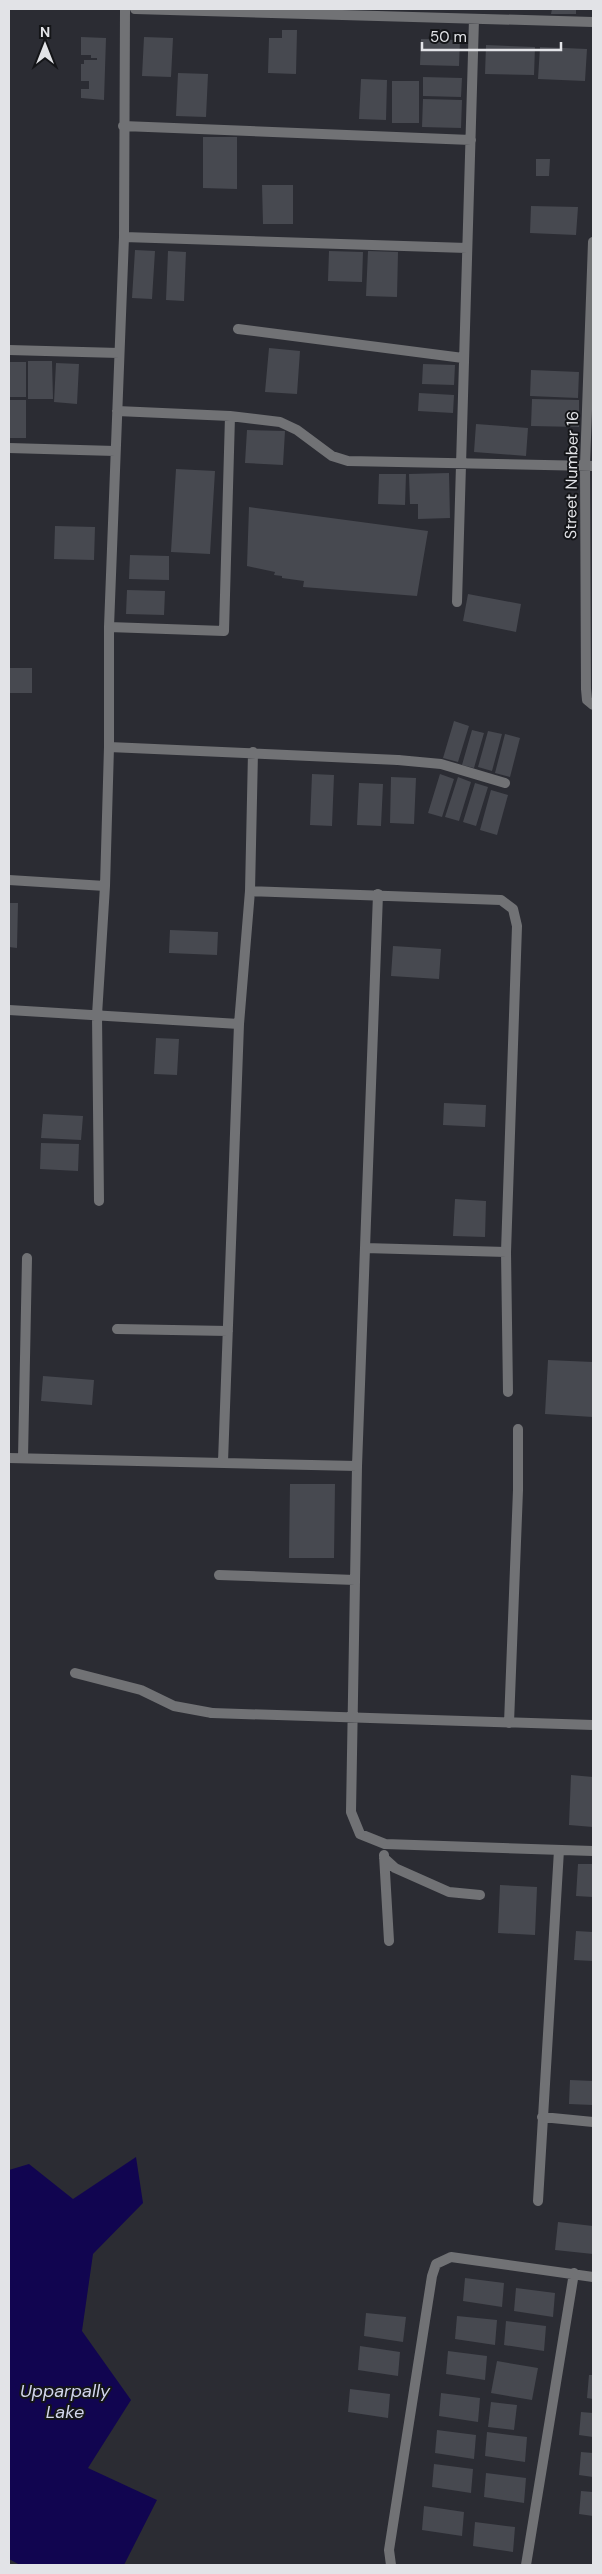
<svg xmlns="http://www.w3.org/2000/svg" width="602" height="2574" viewBox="0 0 602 2574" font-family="'DM Sans',sans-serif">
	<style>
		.water { fill: #110550 }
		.building { fill: #474950 }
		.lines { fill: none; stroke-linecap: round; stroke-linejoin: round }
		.service { stroke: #717275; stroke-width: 10 }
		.minor { stroke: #717275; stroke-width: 10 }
		.labels { text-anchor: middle; stroke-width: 4; stroke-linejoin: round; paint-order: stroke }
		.street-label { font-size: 16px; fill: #e2e3e7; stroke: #141518 }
		.water-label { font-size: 18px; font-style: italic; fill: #d2d6ec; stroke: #141518 }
	</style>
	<rect width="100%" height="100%" fill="#2b2c33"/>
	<path class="water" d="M 136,2157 L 143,2203 L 93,2254 L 82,2331 L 131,2400 L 88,2468 L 157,2500 L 124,2565 L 20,2565 L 9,2559 L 9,2170 L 29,2164 L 73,2199 Z"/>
	<path class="building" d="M 552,9 L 576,9 L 576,14 L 551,14 Z
		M 282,30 L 297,30 L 296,74 L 268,73 L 269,38 L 282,38 Z
		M 81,37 L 106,38 L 104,100 L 81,98 L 81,89 L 89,89 L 89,81 L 81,81 L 81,64 L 84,64 L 84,60 L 97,60 L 97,58 L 91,58 L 91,55 L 81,55 Z
		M 144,37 L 173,38 L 171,77 L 142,76 Z
		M 421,39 L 460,40 L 459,66 L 420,65 Z
		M 486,45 L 535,47 L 534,75 L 485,74 Z
		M 540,47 L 587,49 L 585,81 L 538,79 Z
		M 178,73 L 208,74 L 206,117 L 176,116 Z
		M 423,77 L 462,78 L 461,97 L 423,96 Z
		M 361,79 L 387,80 L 386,120 L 359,119 Z
		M 392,81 L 419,81 L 419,123 L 392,123 Z
		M 423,99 L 462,100 L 461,128 L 422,127 Z
		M 203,137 L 237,137 L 237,189 L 203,188 Z
		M 536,159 L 550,159 L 549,176 L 536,176 Z
		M 262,185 L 293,185 L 293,224 L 263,224 Z
		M 531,206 L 578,207 L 576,235 L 530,233 Z
		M 135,250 L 155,251 L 152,299 L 132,298 Z
		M 168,251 L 186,252 L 184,301 L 166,300 Z
		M 329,251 L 363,252 L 362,282 L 328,281 Z
		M 368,251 L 398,252 L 397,297 L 366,296 Z
		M 269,348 L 300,351 L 297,394 L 265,392 Z
		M 28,361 L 52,361 L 53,399 L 28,399 Z
		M 9,362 L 26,362 L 26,397 L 9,397 Z
		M 56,363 L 79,364 L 77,404 L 54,402 Z
		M 423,364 L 455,365 L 454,385 L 422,384 Z
		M 531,370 L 579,372 L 578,398 L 530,396 Z
		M 419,393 L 454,395 L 453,413 L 418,411 Z
		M 532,399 L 579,400 L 579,427 L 531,426 Z
		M 9,400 L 26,400 L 26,438 L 9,438 Z
		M 476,424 L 528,428 L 526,456 L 474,452 Z
		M 247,430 L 285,431 L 283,465 L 245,463 Z
		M 176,469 L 215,471 L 210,554 L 171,552 Z
		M 449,473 L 450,518 L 418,519 L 418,504 L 410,504 L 409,474 Z
		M 379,474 L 406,474 L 405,505 L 378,504 Z
		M 249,507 L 428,531 L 417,596 L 303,587 L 304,581 L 282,578 L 282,576 L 274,575 L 275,572 L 247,566 Z
		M 55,526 L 95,527 L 94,560 L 54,559 Z
		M 130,555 L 169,556 L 169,580 L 129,579 Z
		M 127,590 L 165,591 L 164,615 L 126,614 Z
		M 468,594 L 521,604 L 516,632 L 463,621 Z
		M 9,668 L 32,668 L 32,693 L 9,693 Z
		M 454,721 L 469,726 L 458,762 L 443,758 Z
		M 472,730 L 484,733 L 474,768 L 462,765 Z
		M 488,731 L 502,734 L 492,771 L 478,767 Z
		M 505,734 L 520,738 L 510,777 L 495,773 Z
		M 312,774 L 334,775 L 332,826 L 310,825 Z
		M 440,774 L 454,779 L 442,817 L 428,813 Z
		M 391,777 L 416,778 L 414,824 L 390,823 Z
		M 458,777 L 471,782 L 459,821 L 445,817 Z
		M 359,783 L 383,784 L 381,826 L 357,825 Z
		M 475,783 L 488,787 L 476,826 L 463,822 Z
		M 491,790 L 508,795 L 497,835 L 480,830 Z
		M 9,903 L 18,903 L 17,948 L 9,947 Z
		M 170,930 L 218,932 L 217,955 L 169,953 Z
		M 393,946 L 441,949 L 439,979 L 391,976 Z
		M 156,1038 L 179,1039 L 177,1075 L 154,1074 Z
		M 444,1103 L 486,1105 L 485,1127 L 443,1125 Z
		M 43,1114 L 83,1116 L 81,1140 L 41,1138 Z
		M 41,1143 L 79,1144 L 78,1171 L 40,1169 Z
		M 455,1199 L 486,1201 L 485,1237 L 453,1236 Z
		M 548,1360 L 593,1362 L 593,1417 L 545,1414 Z
		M 43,1376 L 94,1380 L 92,1405 L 41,1401 Z
		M 290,1484 L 335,1484 L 334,1558 L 289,1558 Z
		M 571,1775 L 593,1777 L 593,1827 L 569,1825 Z
		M 578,1864 L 593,1864 L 593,1897 L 576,1896 Z
		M 500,1885 L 537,1887 L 535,1935 L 498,1933 Z
		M 576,1931 L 593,1932 L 593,1961 L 574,1960 Z
		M 570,2080 L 593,2081 L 593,2105 L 569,2104 Z
		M 558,2222 L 593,2226 L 593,2254 L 555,2250 Z
		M 465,2278 L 504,2283 L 502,2307 L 463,2301 Z
		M 516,2288 L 555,2293 L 553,2317 L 514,2311 Z
		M 366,2313 L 406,2317 L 403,2342 L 364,2336 Z
		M 457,2316 L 497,2320 L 495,2345 L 455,2339 Z
		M 506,2321 L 546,2326 L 544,2351 L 504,2345 Z
		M 360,2346 L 400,2352 L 398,2376 L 358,2370 Z
		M 448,2351 L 487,2356 L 485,2380 L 446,2374 Z
		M 497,2361 L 538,2368 L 532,2400 L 491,2393 Z
		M 589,2375 L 593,2375 L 593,2399 L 587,2398 Z
		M 350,2389 L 390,2394 L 388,2418 L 348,2412 Z
		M 441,2393 L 480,2398 L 478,2422 L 439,2416 Z
		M 491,2402 L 517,2405 L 514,2430 L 488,2427 Z
		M 581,2412 L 593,2413 L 593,2437 L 579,2435 Z
		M 437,2430 L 476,2435 L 474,2459 L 435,2453 Z
		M 487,2432 L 527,2437 L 525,2462 L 485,2456 Z
		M 581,2452 L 593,2453 L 593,2477 L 579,2475 Z
		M 434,2464 L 473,2469 L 471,2493 L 432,2487 Z
		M 486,2473 L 526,2478 L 524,2503 L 484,2497 Z
		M 581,2491 L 593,2492 L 593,2516 L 579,2514 Z
		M 424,2506 L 464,2512 L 462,2536 L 422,2530 Z
		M 475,2522 L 515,2527 L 513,2552 L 473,2546 Z"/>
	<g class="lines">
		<path class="service" d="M 398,760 L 441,764 L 505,783
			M 75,1673 L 141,1690 L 174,1706 L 212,1713"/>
		<path class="minor" d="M 135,9 L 593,22
			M 123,126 L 471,140
			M 124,237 L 467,248
			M 593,242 L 585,465 L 586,689 L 587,700 L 593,705
			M 238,329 L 463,358
			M 9,350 L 119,353
			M 117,411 L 230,416 L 280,422 L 297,430 L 332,456 L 348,461 L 593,466
			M 9,448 L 115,451
			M 457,602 L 474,19
			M 109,627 L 224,631 L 230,416
			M 109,747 L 398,760
			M 9,880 L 105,886
			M 250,891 L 501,900 L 513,909 L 517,926 L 506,1252 L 508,1392
			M 378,894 L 357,1466 L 351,1812 L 360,1834 L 385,1844 L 593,1851
			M 9,1010 L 239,1024
			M 99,1201 L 97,1015 L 105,886 L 109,747 L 109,627 L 124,237 L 125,9
			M 365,1248 L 506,1252
			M 117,1329 L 228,1331
			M 9,1458 L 357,1466
			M 23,1458 L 27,1258
			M 223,1462 L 239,1024 L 250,891 L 253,752
			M 219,1575 L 355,1580
			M 212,1713 L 593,1725
			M 509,1723 L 518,1490 L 518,1429
			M 384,1855 L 389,1941
			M 384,1858 L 395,1868 L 449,1892 L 480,1895
			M 542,2117 L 593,2122
			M 538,2201 L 559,1850
			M 391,2565 L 389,2550 L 432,2276 L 436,2264 L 451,2257 L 593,2277
			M 526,2565 L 574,2273"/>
	</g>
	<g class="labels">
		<g class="street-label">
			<text transform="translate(571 475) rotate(-89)" y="6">Street Number 16</text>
		</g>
		<g class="water-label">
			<text x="65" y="2397">Upparpally<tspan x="65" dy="21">Lake</tspan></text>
		</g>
	</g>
	<rect width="602" height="2574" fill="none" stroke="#e2e3e7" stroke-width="20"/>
	<g transform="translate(45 45)" stroke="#141518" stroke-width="4" paint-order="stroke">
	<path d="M0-4L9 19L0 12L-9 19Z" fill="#e2e3e7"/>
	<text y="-8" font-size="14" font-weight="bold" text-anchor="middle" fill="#e2e3e7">N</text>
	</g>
	<path d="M422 42v8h139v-8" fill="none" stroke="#e2e3e7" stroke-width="2.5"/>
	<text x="430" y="42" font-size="15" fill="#e2e3e7" stroke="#141518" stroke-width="4" paint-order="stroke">50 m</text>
</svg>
